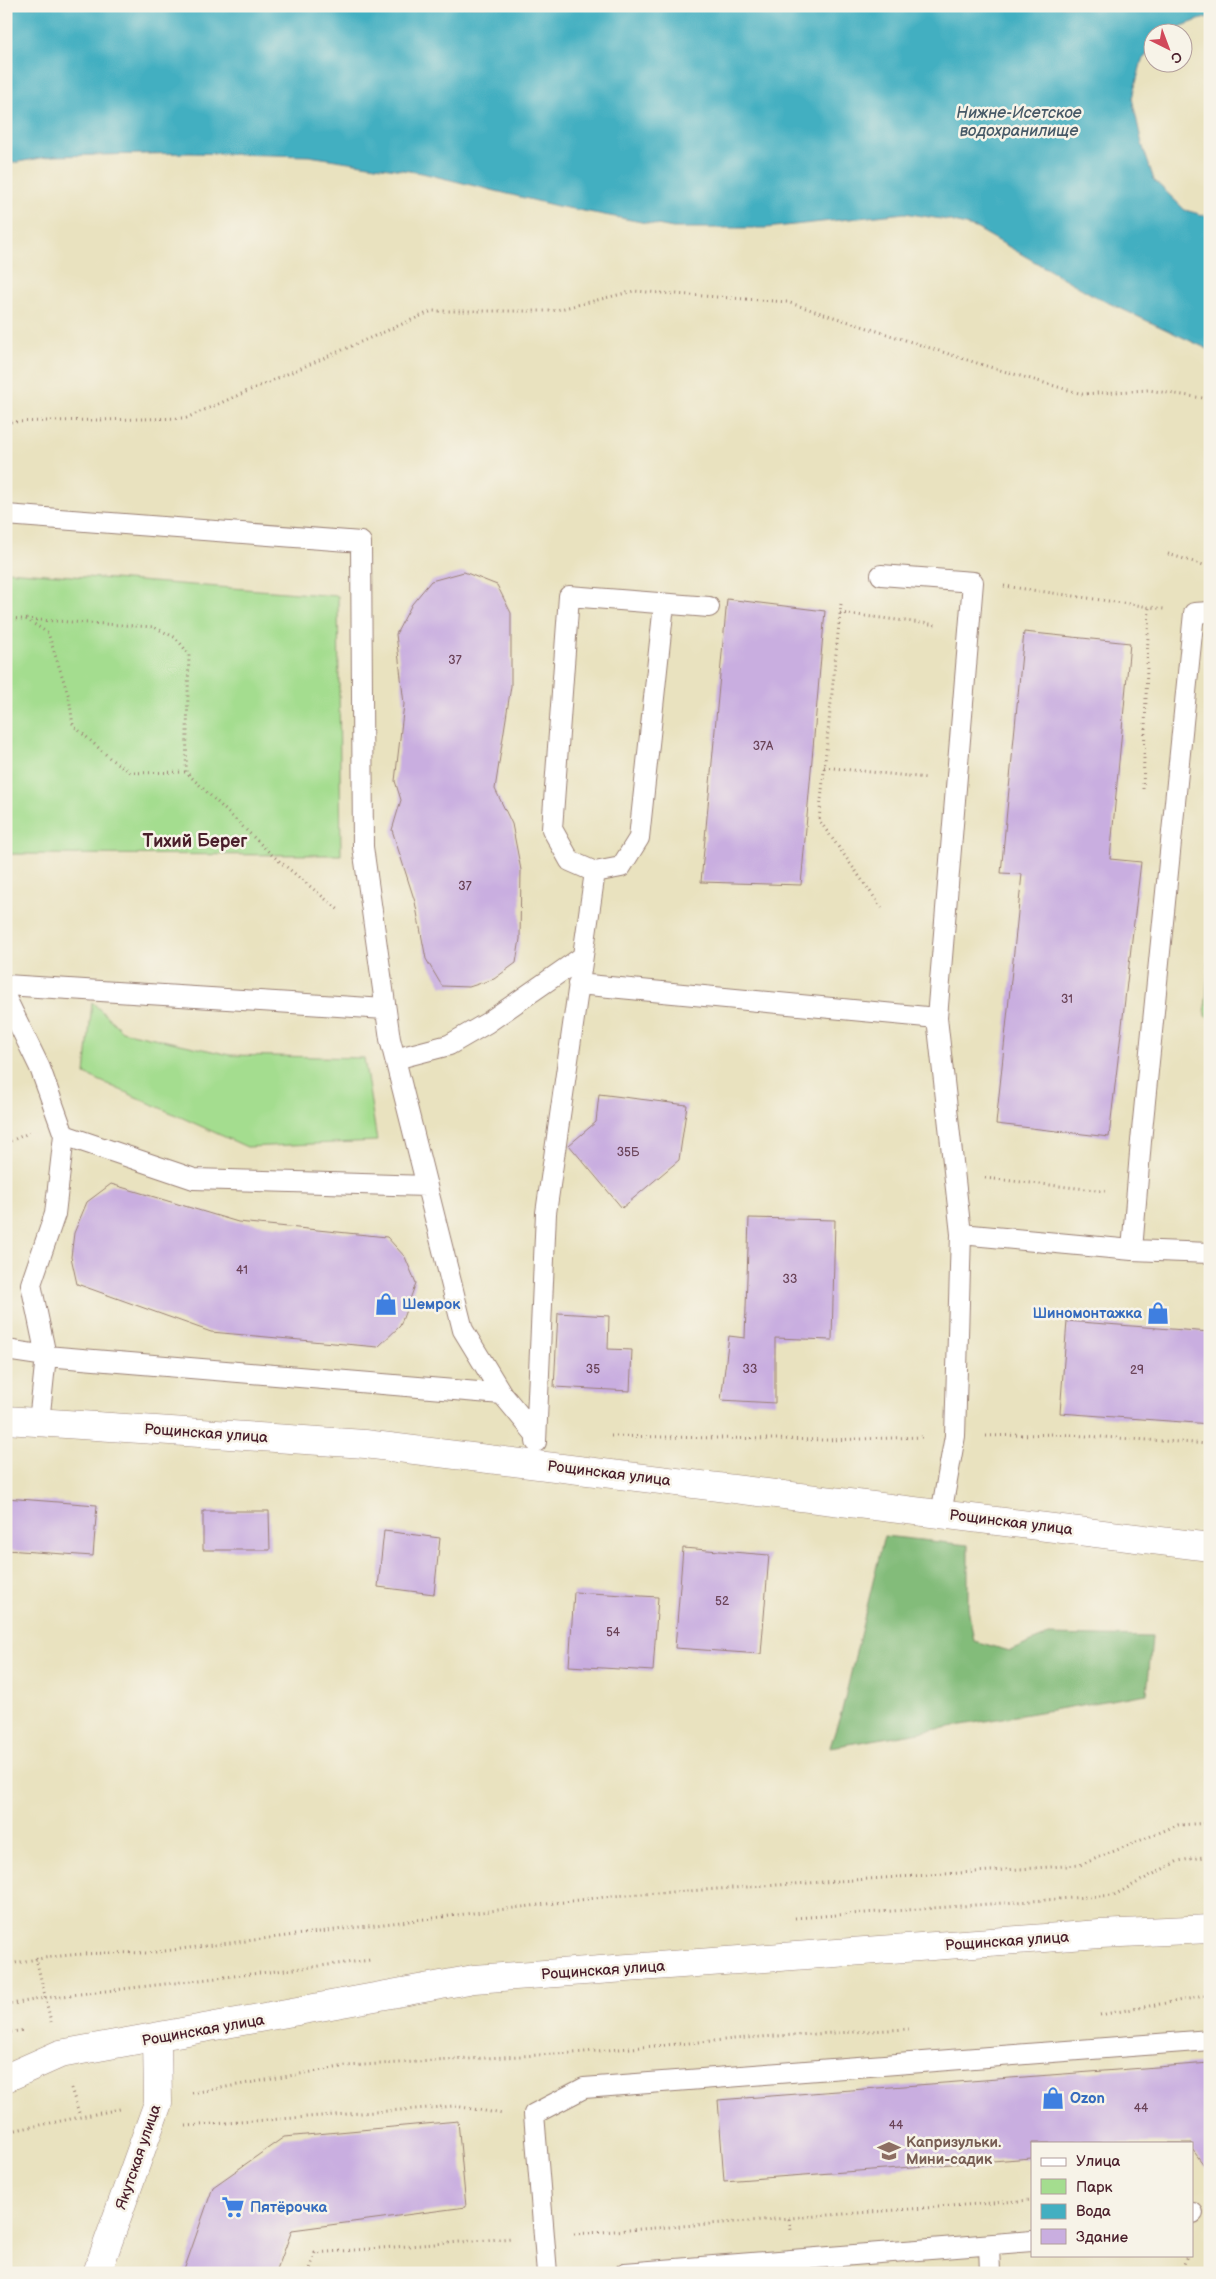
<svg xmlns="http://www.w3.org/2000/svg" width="1216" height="2279" viewBox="0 0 1216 2279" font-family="'Balsamiq Sans',sans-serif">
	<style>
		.green { fill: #a4dd8f; stroke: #777e5d }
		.forest { fill: #83bc7a; stroke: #666e52 }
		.water { fill: #43afc1; stroke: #466776 }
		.building { fill: #c9aee0 }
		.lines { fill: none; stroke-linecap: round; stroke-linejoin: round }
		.service-casing { stroke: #9a8075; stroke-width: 22 }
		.minor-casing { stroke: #9a8075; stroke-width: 29 }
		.tertiary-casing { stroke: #9a8075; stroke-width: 29 }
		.path { stroke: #9a8075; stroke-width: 3; stroke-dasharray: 1 4; stroke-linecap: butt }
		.service { stroke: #fff; stroke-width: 20 }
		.minor { stroke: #fff; stroke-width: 28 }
		.tertiary { stroke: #fff; stroke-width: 28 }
		.labels { text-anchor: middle; stroke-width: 5; stroke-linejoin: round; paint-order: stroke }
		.number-label { font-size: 12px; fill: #6a4358 }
		.shop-label { font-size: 15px; font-weight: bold; fill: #366cbe; stroke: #f7f3e8; text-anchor: start }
		.street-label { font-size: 15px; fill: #4a1f2b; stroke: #f7f3e8 }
		.education-label { font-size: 15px; font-weight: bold; fill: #785e54; stroke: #f7f3e8; text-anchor: start }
		.water-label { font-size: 16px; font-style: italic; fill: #475967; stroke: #f7f3e8 }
		.quarter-label { font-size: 18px; font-weight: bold; fill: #4a1f2b; stroke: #f7f3e8 }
	</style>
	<rect width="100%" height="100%" fill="#f7f3e8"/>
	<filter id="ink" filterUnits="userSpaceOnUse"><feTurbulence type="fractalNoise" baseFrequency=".02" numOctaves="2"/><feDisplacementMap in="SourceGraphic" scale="10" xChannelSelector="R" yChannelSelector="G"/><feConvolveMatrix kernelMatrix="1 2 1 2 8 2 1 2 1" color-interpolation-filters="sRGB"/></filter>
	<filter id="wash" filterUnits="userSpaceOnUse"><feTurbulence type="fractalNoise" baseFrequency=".0096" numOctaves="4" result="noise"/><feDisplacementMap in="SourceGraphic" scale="20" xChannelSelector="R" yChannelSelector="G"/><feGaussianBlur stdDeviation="1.12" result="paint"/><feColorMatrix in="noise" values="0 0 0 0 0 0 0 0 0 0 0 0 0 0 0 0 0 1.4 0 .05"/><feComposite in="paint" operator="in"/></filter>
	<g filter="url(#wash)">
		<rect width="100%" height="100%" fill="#e9e2bf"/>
		<path class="green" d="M 6,571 L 338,596 L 341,855 L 6,854 Z
			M 1210,943 L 1210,1019 L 1205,1016 Z
			M 92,1002 L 122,1031 L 230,1055 L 364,1058 L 377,1141 L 247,1147 L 85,1074 Z"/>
		<path class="forest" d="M 884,1536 L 968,1545 L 968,1607 L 974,1641 L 1010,1651 L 1048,1635 L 1152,1637 L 1147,1694 L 830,1747 L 842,1710 Z"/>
		<path class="water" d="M 6,6 L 1210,6 L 1210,17 C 1190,21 1174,32 1154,32 L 1153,48 L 1142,60 L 1132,98 L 1142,144 L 1154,180 L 1185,210 L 1210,217 L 1210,350 L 1098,298 L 976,228 L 947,220 L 905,213 L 766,228 L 673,228 L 557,206 L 422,173 L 309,156 L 189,153 L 53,156 L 6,164 Z"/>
		<g id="blocks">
			<path class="building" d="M 464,572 L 497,585 L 511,613 L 511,686 L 495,789 L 512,824 L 521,870 L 520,939 L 516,963 L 494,979 L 469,987 L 442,986 L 426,959 L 415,902 L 392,830 L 401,800 L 395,781 L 404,704 L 396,634 L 412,604 L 431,581 Z
				M 727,599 L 825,611 L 801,885 L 701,882 Z
				M 1024,632 L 1130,643 L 1110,859 L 1141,862 L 1109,1137 L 996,1124 L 1022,874 L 1001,873 Z
				M 599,1094 L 687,1105 L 679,1160 L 622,1208 L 569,1145 L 596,1122 Z
				M 111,1184 L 238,1222 L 387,1237 L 405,1257 L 416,1283 L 400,1326 L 378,1347 L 211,1332 L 77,1284 L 71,1257 L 74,1233 L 87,1202 Z
				M 749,1218 L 835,1220 L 832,1340 L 775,1338 L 775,1403 L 721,1400 L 729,1336 L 745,1338 Z
				M 558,1313 L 609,1316 L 608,1349 L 632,1350 L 630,1391 L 554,1387 Z
				M 1067,1321 L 1210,1332 L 1210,1424 L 1060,1413 Z
				M 6,1498 L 97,1505 L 93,1556 L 6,1550 Z
				M 203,1511 L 269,1511 L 270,1550 L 203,1550 Z
				M 384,1531 L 440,1538 L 434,1594 L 378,1587 Z
				M 683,1548 L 769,1555 L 761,1654 L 675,1648 Z
				M 574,1592 L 658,1597 L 653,1671 L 569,1666 Z
				M 1210,2063 L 1210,2173 L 1192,2149 L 1192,2143 L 1032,2143 L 1032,2158 L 724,2181 L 718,2100 Z
				M 458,2121 L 466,2207 L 292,2230 L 276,2273 L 183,2273 L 213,2187 L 284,2137 Z"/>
		</g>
	</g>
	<g filter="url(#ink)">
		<use href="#blocks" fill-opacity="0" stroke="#9a8075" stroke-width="1"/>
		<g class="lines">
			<defs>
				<path id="service" d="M 6,515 L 361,542 L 363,847 L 390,1039 L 463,1330 L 502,1394 L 536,1435
					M 881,575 L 973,582 L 937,1018
					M 1210,612 L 1194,613 L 1141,1141 L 1132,1250 L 1210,1253
					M 595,872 L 621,867 L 639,838 L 664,604
					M 578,984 L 937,1018 L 961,1234 L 1132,1250
					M 6,985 L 385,1009
					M 6,998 L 40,1068 L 64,1135 L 55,1214 L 31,1284 L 46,1356 L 39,1422
					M 395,1059 L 449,1045 L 487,1023 L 582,957
					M 64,1135 L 194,1179 L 427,1186
					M 6,1350 L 46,1356 L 502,1394
					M 536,1442 L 546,1213 L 595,872 L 570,861 L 552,829 L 569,596 L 709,607
					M 941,1514 L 955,1436 L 961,1234
					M 1192,2213 L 1193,2213
					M 989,2245 L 990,2273
					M 547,2273 L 534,2114 L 584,2088 L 1210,2040
					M 625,2273 L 1032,2241"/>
				<path id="minor" d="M 6,1420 L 365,1444 L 1210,1547
					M 97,2273 L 158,2103 L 157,2038"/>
				<path id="tertiary" d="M 6,2078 L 60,2054 L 474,1979 L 1100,1934 L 1210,1929"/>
			</defs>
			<use href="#service" class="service-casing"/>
			<use href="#minor" class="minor-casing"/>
			<use href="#tertiary" class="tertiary-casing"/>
			<path class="path" d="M 6,422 L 186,418 L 432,311 L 552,311 L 634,291 L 787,302 L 983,365 L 1082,394 L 1148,390 L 1210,399
				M 1168,554 L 1210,567
				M 1004,586 L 1164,609
				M 841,604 L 819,820 L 882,908
				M 840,613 L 938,625
				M 6,618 L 154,627 L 176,638 L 189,654 L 186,772 L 272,855 L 340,911
				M 26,619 L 48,633 L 69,697 L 73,725 L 112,760 L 132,773 L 186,772
				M 824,767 L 927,778
				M 1143,789 L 1149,606
				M 6,1143 L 31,1132
				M 985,1178 L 1105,1191
				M 611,1436 L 826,1440 L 924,1437
				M 986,1436 L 1055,1434 L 1210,1444
				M 795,1918 L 1114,1895 L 1178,1861 L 1210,1856
				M 36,1958 L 51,2022
				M 6,1965 C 55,1954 98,1952 148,1953 L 612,1896 L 1080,1865 L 1178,1825 L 1210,1823
				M 6,2005 L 45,1998 L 371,1960
				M 1100,2015 L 1210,1995
				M 6,2033 L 24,2030
				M 71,2088 L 80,2116
				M 192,2093 L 346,2066 L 573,2053 L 758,2037 L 909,2029
				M 186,2126 L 455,2106 L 503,2114
				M 6,2132 L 120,2109
				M 789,2219 L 791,2230
				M 574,2234 L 1032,2200
				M 309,2273 L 315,2253 L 513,2238
				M 1181,2273 L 1187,2255"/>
			<use href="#service" class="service"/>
			<use href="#minor" class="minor"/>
			<use href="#tertiary" class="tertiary"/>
		</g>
	</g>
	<defs>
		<symbol id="shop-bare" viewBox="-9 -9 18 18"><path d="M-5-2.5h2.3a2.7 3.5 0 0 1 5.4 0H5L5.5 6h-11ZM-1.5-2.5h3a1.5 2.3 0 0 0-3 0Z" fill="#3f7fe0" stroke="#f7f3e8" stroke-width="2.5" paint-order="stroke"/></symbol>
		<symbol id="school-bare" viewBox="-9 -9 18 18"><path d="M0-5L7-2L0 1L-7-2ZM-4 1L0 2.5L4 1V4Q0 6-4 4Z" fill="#8d6e63" stroke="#f7f3e8" stroke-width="2.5" paint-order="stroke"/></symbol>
		<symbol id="supermarket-bare" viewBox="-9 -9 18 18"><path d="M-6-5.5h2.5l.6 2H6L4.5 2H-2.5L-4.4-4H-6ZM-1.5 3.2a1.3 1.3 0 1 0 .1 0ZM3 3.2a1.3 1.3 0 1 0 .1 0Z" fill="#3f7fe0" stroke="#f7f3e8" stroke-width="2.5" paint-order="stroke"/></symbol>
	</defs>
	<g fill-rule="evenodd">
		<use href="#shop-bare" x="370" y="1288" width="32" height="32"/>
		<use href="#shop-bare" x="1142" y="1297" width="32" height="32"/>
		<use href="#shop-bare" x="1037" y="2082" width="32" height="32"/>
		<use href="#school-bare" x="873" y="2135" width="32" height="32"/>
		<use href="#supermarket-bare" x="217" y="2191" width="32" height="32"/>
	</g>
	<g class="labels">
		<g class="number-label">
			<text x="455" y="664">37</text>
			<text x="763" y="750">37А</text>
			<text x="465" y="890">37</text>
			<text x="1067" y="1003">31</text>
			<text x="628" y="1156">35Б</text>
			<text x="242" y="1274">41</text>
			<text x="790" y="1283">33</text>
			<text x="593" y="1373">35</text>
			<text x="750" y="1373">33</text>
			<text x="1137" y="1374">29</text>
			<text x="722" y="1605">52</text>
			<text x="613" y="1636">54</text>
			<text x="1141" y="2112">44</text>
			<text x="896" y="2129">44</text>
		</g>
		<g class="shop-label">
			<text x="402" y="1309">Шемрок</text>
			<text x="1142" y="1318" text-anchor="end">Шиномонтажка</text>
			<text x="1070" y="2103">Ozon</text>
			<text x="250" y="2212">Пятёрочка</text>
		</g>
		<g class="street-label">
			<text transform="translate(206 1433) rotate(4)" y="5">Рощинская улица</text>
			<text transform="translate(609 1473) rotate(7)" y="5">Рощинская улица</text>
			<text transform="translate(1011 1522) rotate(7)" y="5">Рощинская улица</text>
			<text transform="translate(1007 1941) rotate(-4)" y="5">Рощинская улица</text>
			<text transform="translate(603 1970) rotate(-4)" y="5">Рощинская улица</text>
			<text transform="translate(203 2030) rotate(-10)" y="5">Рощинская улица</text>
			<text transform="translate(138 2157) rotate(-71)" y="5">Якутская улица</text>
		</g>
		<g class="education-label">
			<text x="906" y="2147">Капризульки.<tspan x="906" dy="17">Мини-садик</tspan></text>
		</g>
		<g class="water-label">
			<text x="1019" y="118">Нижне-Исетское<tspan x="1019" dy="18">водохранилище</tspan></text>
		</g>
		<g class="quarter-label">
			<text x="195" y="847">Тихий Берег</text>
		</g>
	</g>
	<rect width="1216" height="2279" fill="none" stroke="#f7f3e8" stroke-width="25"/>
	<rect x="1031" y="2142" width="162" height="115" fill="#f7f3e8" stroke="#b29e9c"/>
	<rect x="1041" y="2158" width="25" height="8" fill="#ffffff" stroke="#b29e9c"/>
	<text x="1076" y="2166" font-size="15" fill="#4a1f2b">Улица</text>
	<rect x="1041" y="2179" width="25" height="15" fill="#a4dd8f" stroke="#b29e9c"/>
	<text x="1076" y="2192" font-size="15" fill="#4a1f2b">Парк</text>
	<rect x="1041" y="2204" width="25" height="15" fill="#43afc1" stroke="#b29e9c"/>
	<text x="1076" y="2216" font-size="15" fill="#4a1f2b">Вода</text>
	<rect x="1041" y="2229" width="25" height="15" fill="#c9aee0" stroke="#b29e9c"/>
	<text x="1076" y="2242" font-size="15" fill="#4a1f2b">Здание</text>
	<g transform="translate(1168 48) rotate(138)"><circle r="24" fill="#f7f3e8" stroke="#b29e9c"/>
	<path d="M0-4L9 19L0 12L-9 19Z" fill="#d1495b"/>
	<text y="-8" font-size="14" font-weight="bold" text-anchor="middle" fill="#4a1f2b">С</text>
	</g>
</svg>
